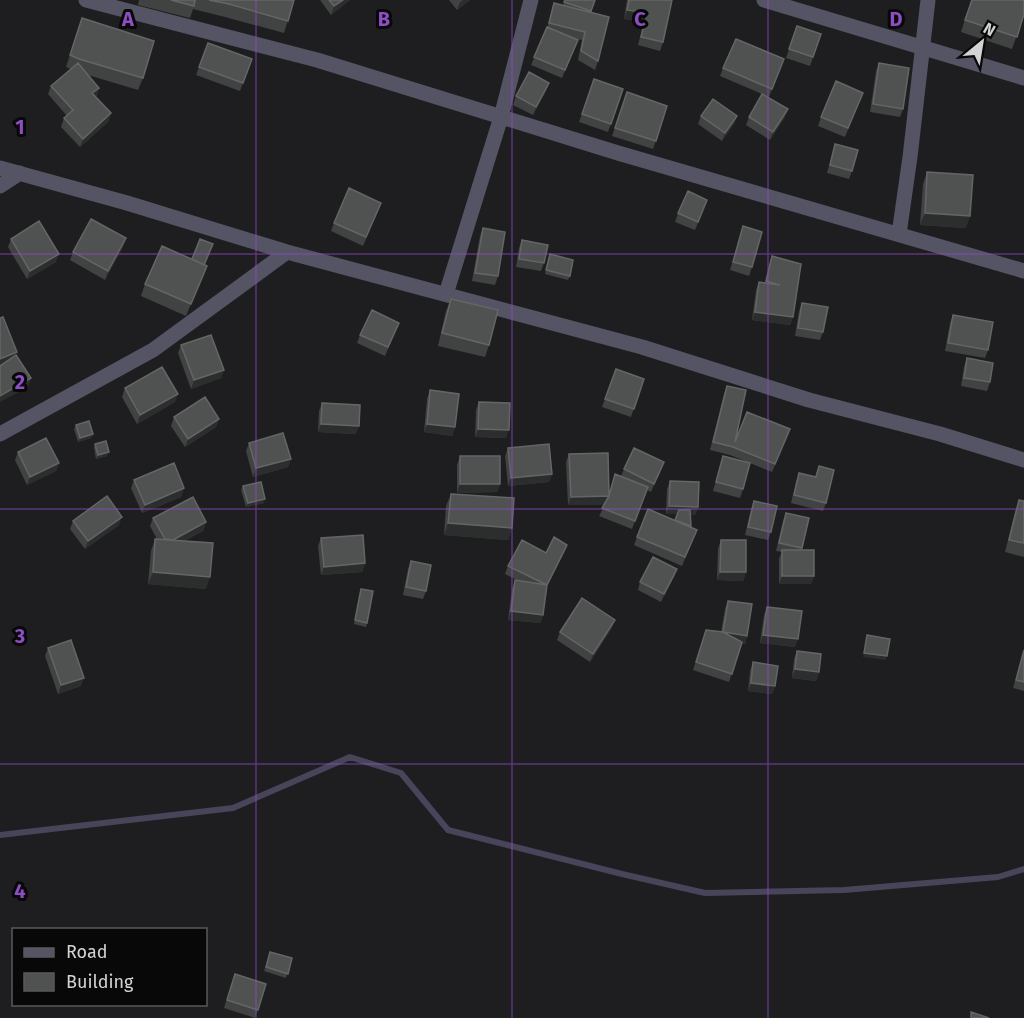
<svg xmlns="http://www.w3.org/2000/svg" width="1024" height="1018" viewBox="0 0 1024 1018" font-family="'Fira Sans',sans-serif">
	<style>
		.lines { fill: none; stroke-linecap: round; stroke-linejoin: round }
		.stream { stroke: #48445a; stroke-width: 6 }
		.minor { stroke: #555465; stroke-width: 15 }
		.wall { fill: #404342 }
		.shaded-wall { fill: #2c2e2e }
		.building { fill: #505252; stroke: #646666; stroke-width: 1.5 }
		.grid { fill: none; stroke: #8d4dc3; stroke-width: 1.5; stroke-opacity: 0.55 }
		.grid-label { font-size: 20px; text-anchor: middle; font-weight: bold; fill: #8d4dc3; stroke: #080809; stroke-width: 6; stroke-linejoin: round; paint-order: stroke }
	</style>
	<rect width="100%" height="100%" fill="#1e1e21"/>
	<g class="lines">
		<path class="stream" d="M 0,835 L 233,808 L 350,757 L 401,773 L 448,830 L 622,874 L 705,893 L 844,890 L 998,877 L 1024,869"/>
		<path class="minor" d="M 86,0 L 317,60 L 618,153 L 1024,271
			M 764,0 L 1024,78
			M 0,168 L 127,203 L 287,252 L 642,347 L 809,400 L 940,434 L 1024,460
			M 0,186 L 20,173
			M 899,234 L 910,157 L 928,0
			M 446,294 L 501,117 L 531,0
			M 0,434 L 153,350 L 287,252"/>
	</g>
	<path class="wall" d="M 139,0 L 294,0 L 284,33 L 225,17 L 193,9 L 190,18 L 138,5 Z
		M 320,0 L 350,0 L 331,15 Z
		M 449,0 L 470,0 L 457,10 Z
		M 565,0 L 595,0 L 591,12 L 598,61 L 595,70 L 578,60 L 582,40 L 573,38 L 578,40 L 562,78 L 531,65 L 547,28 L 554,3 L 563,5 Z
		M 627,0 L 672,0 L 663,42 L 660,51 L 638,45 L 644,21 L 624,19 Z
		M 971,0 L 1024,0 L 1024,14 L 1012,49 L 961,32 Z
		M 82,18 L 143,78 L 138,90 L 88,75 L 99,88 L 96,97 L 111,113 L 108,122 L 80,147 L 61,127 L 64,118 L 67,116 L 48,94 L 51,86 L 71,69 L 66,67 Z
		M 797,26 L 821,34 L 810,66 L 786,58 Z
		M 208,43 L 252,59 L 240,91 L 196,75 Z
		M 784,59 L 769,97 L 764,95 L 785,117 L 770,140 L 746,125 L 749,117 L 762,94 L 720,76 L 723,68 Z
		M 879,63 L 903,109 L 900,117 L 870,112 L 876,71 Z
		M 594,79 L 623,89 L 608,132 L 579,122 Z
		M 546,91 L 533,115 L 513,105 L 516,96 Z
		M 627,92 L 667,106 L 653,149 L 612,136 Z
		M 863,93 L 845,137 L 818,126 L 821,117 Z
		M 701,116 L 737,116 L 734,124 L 722,141 L 698,124 Z
		M 835,144 L 852,171 L 849,179 L 827,173 Z
		M 927,172 L 966,228 L 920,225 L 923,184 Z
		M 381,203 L 363,246 L 331,231 L 334,223 Z
		M 704,208 L 695,230 L 675,222 L 678,213 Z
		M 743,226 L 752,267 L 749,276 L 730,270 Z
		M 483,228 L 498,276 L 495,285 L 472,281 L 480,236 Z
		M 11,239 L 56,262 L 27,279 L 8,247 Z
		M 522,240 L 544,263 L 541,271 L 516,267 L 519,248 Z
		M 123,247 L 105,280 L 70,260 L 73,252 Z
		M 550,254 L 570,276 L 568,280 L 545,274 Z
		M 772,256 L 793,317 L 790,325 L 752,320 L 756,290 L 759,282 L 765,283 Z
		M 205,265 L 207,266 L 186,316 L 141,296 L 145,284 Z
		M 451,299 L 489,345 L 485,357 L 438,346 L 446,311 Z
		M 802,303 L 823,332 L 820,340 L 795,336 L 799,311 Z
		M 953,315 L 988,350 L 985,358 L 945,351 L 950,323 Z
		M 399,323 L 385,356 L 357,343 L 360,335 Z
		M 181,345 L 224,370 L 221,378 L 191,389 L 178,353 Z
		M 967,358 L 990,382 L 987,391 L 961,386 L 964,367 Z
		M 616,369 L 644,379 L 631,417 L 602,407 Z
		M 727,386 L 735,442 L 790,429 L 772,472 L 730,455 L 710,450 L 724,394 Z
		M 125,388 L 175,402 L 137,424 L 122,397 Z
		M 430,390 L 455,427 L 452,436 L 424,432 L 427,399 Z
		M 479,402 L 506,438 L 475,437 L 476,410 Z
		M 322,403 L 356,434 L 318,432 L 319,411 Z
		M 174,417 L 219,419 L 216,427 L 185,447 L 171,426 Z
		M 76,425 L 93,434 L 91,438 L 78,442 L 74,429 Z
		M 249,443 L 291,459 L 288,467 L 253,477 L 246,451 Z
		M 95,444 L 107,456 L 96,459 L 94,448 Z
		M 508,448 L 552,474 L 549,482 L 508,486 L 505,456 Z
		M 18,452 L 59,463 L 56,471 L 27,485 L 15,460 Z
		M 569,454 L 609,494 L 615,474 L 621,476 L 624,469 L 664,462 L 651,492 L 647,490 L 632,529 L 599,516 L 605,505 L 568,505 L 566,462 Z
		M 460,456 L 500,484 L 497,492 L 457,493 L 457,465 Z
		M 723,456 L 743,489 L 740,498 L 713,491 Z
		M 819,466 L 826,503 L 823,511 L 791,503 L 796,482 L 799,473 L 815,477 Z
		M 134,480 L 184,488 L 181,497 L 142,513 L 131,488 Z
		M 670,481 L 698,507 L 695,515 L 690,515 L 690,527 L 697,530 L 682,566 L 634,545 L 648,509 L 675,520 L 677,514 L 666,514 L 667,489 Z
		M 243,486 L 264,503 L 246,507 L 241,490 Z
		M 451,494 L 512,528 L 508,540 L 444,535 L 446,506 Z
		M 1019,500 L 1024,501 L 1024,557 L 1005,552 L 1015,512 Z
		M 754,501 L 771,532 L 768,540 L 745,535 L 751,509 Z
		M 786,513 L 809,518 L 802,550 L 814,576 L 811,584 L 779,584 L 779,558 L 782,552 L 776,551 L 783,521 Z
		M 153,518 L 206,522 L 203,531 L 184,541 L 206,589 L 148,584 L 151,551 L 155,539 L 157,539 L 150,526 Z
		M 73,521 L 119,525 L 85,549 L 70,529 Z
		M 321,538 L 365,563 L 362,572 L 321,575 L 318,546 Z
		M 721,540 L 746,572 L 743,581 L 717,580 L 718,548 Z
		M 567,545 L 564,553 L 546,588 L 543,615 L 540,623 L 508,620 L 512,589 L 515,580 L 519,581 L 505,574 L 508,566 Z
		M 411,561 L 426,591 L 423,599 L 403,595 L 408,569 Z
		M 677,569 L 674,577 L 661,602 L 638,590 L 640,582 Z
		M 361,589 L 367,623 L 366,627 L 354,624 Z
		M 728,601 L 747,636 L 745,644 L 742,644 L 729,682 L 693,670 L 706,630 L 721,632 L 725,609 Z
		M 767,607 L 795,647 L 760,643 L 764,615 Z
		M 612,628 L 590,662 L 557,640 L 560,632 Z
		M 48,648 L 81,686 L 58,694 L 45,656 Z
		M 1024,650 L 1024,691 L 1013,688 Z
		M 797,651 L 819,672 L 816,681 L 792,678 L 794,659 Z
		M 753,662 L 775,686 L 772,694 L 748,691 L 750,671 Z
		M 270,952 L 292,958 L 286,978 L 264,971 Z
		M 232,982 L 266,984 L 255,1018 L 224,1008 Z"/>
	<path class="shaded-wall" d="M 343,0 L 350,0 L 331,15 L 334,6 Z
		M 463,0 L 470,0 L 457,10 L 460,2 Z
		M 627,10 L 647,13 L 644,21 L 624,19 Z
		M 549,83 L 546,91 L 533,115 L 536,107 Z
		M 99,88 L 96,96 L 89,101 L 92,93 Z
		M 788,109 L 785,117 L 770,140 L 773,132 Z
		M 111,113 L 108,122 L 80,147 L 83,139 Z
		M 737,116 L 734,124 L 722,141 L 725,133 Z
		M 925,213 L 970,216 L 966,228 L 920,225 Z
		M 126,238 L 123,247 L 105,280 L 108,271 Z
		M 59,254 L 56,262 L 27,279 L 30,271 Z
		M 207,266 L 203,278 L 186,316 L 191,304 Z
		M 755,312 L 793,317 L 790,325 L 752,320 Z
		M 17,352 L 13,364 L 0,369 L 0,359 Z
		M 224,370 L 221,378 L 191,389 L 194,380 Z
		M 31,378 L 28,387 L 0,402 L 0,396 Z
		M 178,394 L 175,402 L 137,424 L 140,415 Z
		M 219,419 L 216,427 L 185,447 L 188,439 Z
		M 321,424 L 359,426 L 356,434 L 318,432 Z
		M 427,424 L 455,427 L 452,436 L 424,432 Z
		M 478,429 L 509,430 L 506,438 L 475,437 Z
		M 93,434 L 91,438 L 78,442 L 80,438 Z
		M 109,452 L 107,456 L 96,459 L 98,455 Z
		M 291,459 L 288,467 L 253,477 L 256,468 Z
		M 664,462 L 661,471 L 651,492 L 654,484 Z
		M 59,463 L 56,471 L 27,485 L 30,477 Z
		M 552,474 L 549,482 L 508,486 L 511,478 Z
		M 460,484 L 500,484 L 497,492 L 457,493 Z
		M 184,488 L 181,497 L 142,513 L 145,505 Z
		M 609,496 L 606,505 L 568,505 L 571,497 Z
		M 265,499 L 264,503 L 246,507 L 248,503 Z
		M 669,506 L 698,507 L 695,515 L 666,514 Z
		M 122,517 L 119,525 L 85,549 L 88,541 Z
		M 206,522 L 203,531 L 164,551 L 167,543 Z
		M 448,523 L 512,528 L 508,540 L 444,535 Z
		M 567,545 L 564,553 L 544,593 L 547,585 Z
		M 365,563 L 362,572 L 321,575 L 324,567 Z
		M 677,569 L 674,577 L 661,602 L 664,594 Z
		M 153,572 L 210,577 L 206,589 L 148,584 Z
		M 720,572 L 746,572 L 743,581 L 717,580 Z
		M 782,576 L 814,576 L 811,584 L 779,584 Z
		M 511,611 L 543,615 L 540,623 L 508,620 Z
		M 615,620 L 612,628 L 590,662 L 593,654 Z
		M 723,632 L 747,636 L 745,644 L 720,641 Z
		M 763,635 L 798,639 L 795,647 L 760,643 Z
		M 864,653 L 887,656 L 885,660 L 863,657 Z
		M 795,669 L 819,672 L 816,681 L 792,678 Z
		M 84,678 L 81,686 L 58,694 L 61,685 Z
		M 751,683 L 775,686 L 772,694 L 748,691 Z"/>
	<path class="building" d="M 171,0 L 195,0 L 194,6 Z
		M 209,0 L 294,0 L 288,21 L 229,4 Z
		M 329,0 L 343,0 L 334,6 Z
		M 565,0 L 595,0 L 591,11 L 564,2 Z
		M 629,0 L 672,0 L 663,42 L 641,37 L 647,13 L 627,10 Z
		M 972,0 L 1024,0 L 1024,14 L 1017,37 L 965,20 Z
		M 554,3 L 609,17 L 598,61 L 581,51 L 585,32 L 549,23 Z
		M 82,18 L 154,41 L 143,78 L 79,59 L 70,55 Z
		M 797,26 L 821,34 L 813,57 L 789,49 Z
		M 547,27 L 578,40 L 565,70 L 534,57 Z
		M 736,39 L 784,59 L 772,89 L 723,68 Z
		M 208,43 L 252,59 L 243,83 L 199,67 Z
		M 78,63 L 99,88 L 92,93 L 111,113 L 83,139 L 64,118 L 73,110 L 51,86 Z
		M 879,63 L 909,68 L 903,109 L 873,104 Z
		M 529,72 L 549,83 L 536,107 L 516,96 Z
		M 594,79 L 623,89 L 611,124 L 582,114 Z
		M 836,81 L 863,93 L 848,128 L 821,117 Z
		M 627,92 L 667,106 L 656,141 L 615,128 Z
		M 762,94 L 788,109 L 773,132 L 749,117 Z
		M 713,99 L 737,116 L 725,133 L 701,116 Z
		M 835,144 L 858,150 L 852,171 L 830,165 Z
		M 927,172 L 973,175 L 970,216 L 925,213 Z
		M 349,188 L 381,203 L 366,237 L 334,223 Z
		M 688,191 L 707,200 L 698,222 L 678,213 Z
		M 91,219 L 126,238 L 108,271 L 73,252 Z
		M 39,221 L 59,254 L 30,271 L 11,239 Z
		M 743,226 L 762,232 L 752,267 L 733,262 Z
		M 483,228 L 505,232 L 498,276 L 475,273 Z
		M 200,239 L 213,244 L 204,265 L 192,259 Z
		M 522,240 L 548,245 L 544,263 L 519,259 Z
		M 162,246 L 207,266 L 191,304 L 145,284 Z
		M 550,254 L 573,260 L 570,276 L 546,270 Z
		M 772,256 L 801,264 L 793,317 L 755,312 L 759,282 L 780,285 L 766,281 Z
		M 451,299 L 498,310 L 489,345 L 442,333 Z
		M 802,303 L 828,307 L 823,332 L 798,328 Z
		M 372,310 L 399,323 L 388,347 L 360,335 Z
		M 953,315 L 993,322 L 988,350 L 948,343 Z
		M 3,317 L 17,352 L 0,359 L 0,318 Z
		M 211,335 L 224,370 L 194,380 L 181,345 Z
		M 16,355 L 31,378 L 0,396 L 0,366 Z
		M 967,358 L 993,363 L 990,382 L 964,378 Z
		M 162,367 L 178,394 L 140,415 L 125,388 Z
		M 616,369 L 644,379 L 634,409 L 605,399 Z
		M 727,386 L 746,390 L 735,442 L 747,412 L 790,429 L 775,464 L 733,447 L 713,442 Z
		M 430,390 L 459,394 L 455,427 L 427,424 Z
		M 205,397 L 219,419 L 188,439 L 174,417 Z
		M 479,402 L 510,403 L 509,430 L 478,429 Z
		M 322,403 L 360,405 L 359,426 L 321,424 Z
		M 89,421 L 93,434 L 80,438 L 76,425 Z
		M 283,433 L 291,459 L 256,468 L 249,443 Z
		M 46,438 L 59,463 L 30,477 L 18,452 Z
		M 106,441 L 109,452 L 98,455 L 95,444 Z
		M 549,444 L 552,474 L 511,478 L 508,448 Z
		M 634,448 L 664,462 L 654,484 L 624,469 Z
		M 608,453 L 609,496 L 615,474 L 648,487 L 635,521 L 602,508 L 609,496 L 571,497 L 569,454 Z
		M 460,456 L 500,456 L 500,484 L 460,484 Z
		M 723,456 L 750,463 L 743,489 L 716,482 Z
		M 174,463 L 184,488 L 145,505 L 134,480 Z
		M 819,466 L 834,470 L 826,503 L 794,495 L 799,473 L 816,477 Z
		M 670,481 L 699,482 L 698,507 L 669,506 Z
		M 261,482 L 265,499 L 248,503 L 243,486 Z
		M 451,494 L 514,498 L 512,528 L 448,523 Z
		M 107,496 L 122,517 L 88,541 L 73,521 Z
		M 193,497 L 206,522 L 173,540 L 165,539 L 153,518 Z
		M 1019,500 L 1024,501 L 1024,543 L 1009,540 Z
		M 754,501 L 777,506 L 771,532 L 748,527 Z
		M 648,509 L 697,530 L 685,557 L 637,537 Z
		M 679,510 L 690,510 L 691,526 L 675,520 Z
		M 786,513 L 809,518 L 802,548 L 779,543 Z
		M 363,535 L 365,563 L 324,567 L 321,538 Z
		M 554,537 L 567,545 L 547,585 L 543,615 L 511,611 L 515,580 L 547,585 L 508,566 L 522,540 L 546,553 Z
		M 155,539 L 213,543 L 210,577 L 153,572 Z
		M 721,540 L 746,540 L 746,572 L 720,572 Z
		M 782,550 L 814,550 L 814,576 L 782,576 Z
		M 653,557 L 677,569 L 664,594 L 640,582 Z
		M 411,561 L 431,565 L 426,591 L 406,587 Z
		M 361,589 L 373,591 L 367,623 L 355,620 Z
		M 582,598 L 615,620 L 593,654 L 560,632 Z
		M 728,601 L 752,604 L 747,636 L 723,632 Z
		M 767,607 L 802,611 L 798,639 L 763,635 Z
		M 706,630 L 723,632 L 742,642 L 732,674 L 696,662 Z
		M 867,635 L 890,639 L 887,656 L 864,653 Z
		M 71,640 L 84,678 L 61,685 L 48,648 Z
		M 1024,650 L 1024,682 L 1016,680 Z
		M 797,651 L 821,654 L 819,672 L 795,669 Z
		M 753,662 L 778,666 L 775,686 L 751,683 Z
		M 270,952 L 292,958 L 288,974 L 266,967 Z
		M 235,974 L 266,984 L 258,1010 L 227,1000 Z
		M 971,1012 L 989,1018 L 971,1018 Z"/>
	<path class="grid" d="M 256,0 L 256,1018M 512,0 L 512,1018M 768,0 L 768,1018M 0,254 L 1024,254M 0,509 L 1024,509M 0,764 L 1024,764"/>
	<g class="grid-label">
		<text x="128" y="26">A</text>
		<text x="384" y="26">B</text>
		<text x="640" y="26">C</text>
		<text x="896" y="26">D</text>
		<text x="20" y="134">1</text>
		<text x="20" y="389">2</text>
		<text x="20" y="643">3</text>
		<text x="20" y="898">4</text>
	</g>
	<rect x="12" y="928" width="195" height="78" fill="#080809" stroke="#59595b" stroke-width="1.5"/>
	<rect x="24" y="948" width="30" height="9" fill="#555465" stroke="#59595b" stroke-width="1.5"/>
	<text x="66" y="958" font-size="18" fill="#d3d3d5">Road</text>
	<rect x="24" y="973" width="30" height="18" fill="#505252" stroke="#59595b" stroke-width="1.5"/>
	<text x="66" y="988" font-size="18" fill="#d3d3d5">Building</text>
	<g transform="translate(982 42) rotate(30)" stroke="#080809" stroke-width="4.5" paint-order="stroke">
	<path d="M0-4.5L10 22L0 15L-10 22Z" fill="#d3d3d5"/>
	<text y="-9" font-size="16" font-weight="bold" text-anchor="middle" fill="#d3d3d5">N</text>
	</g>
</svg>
